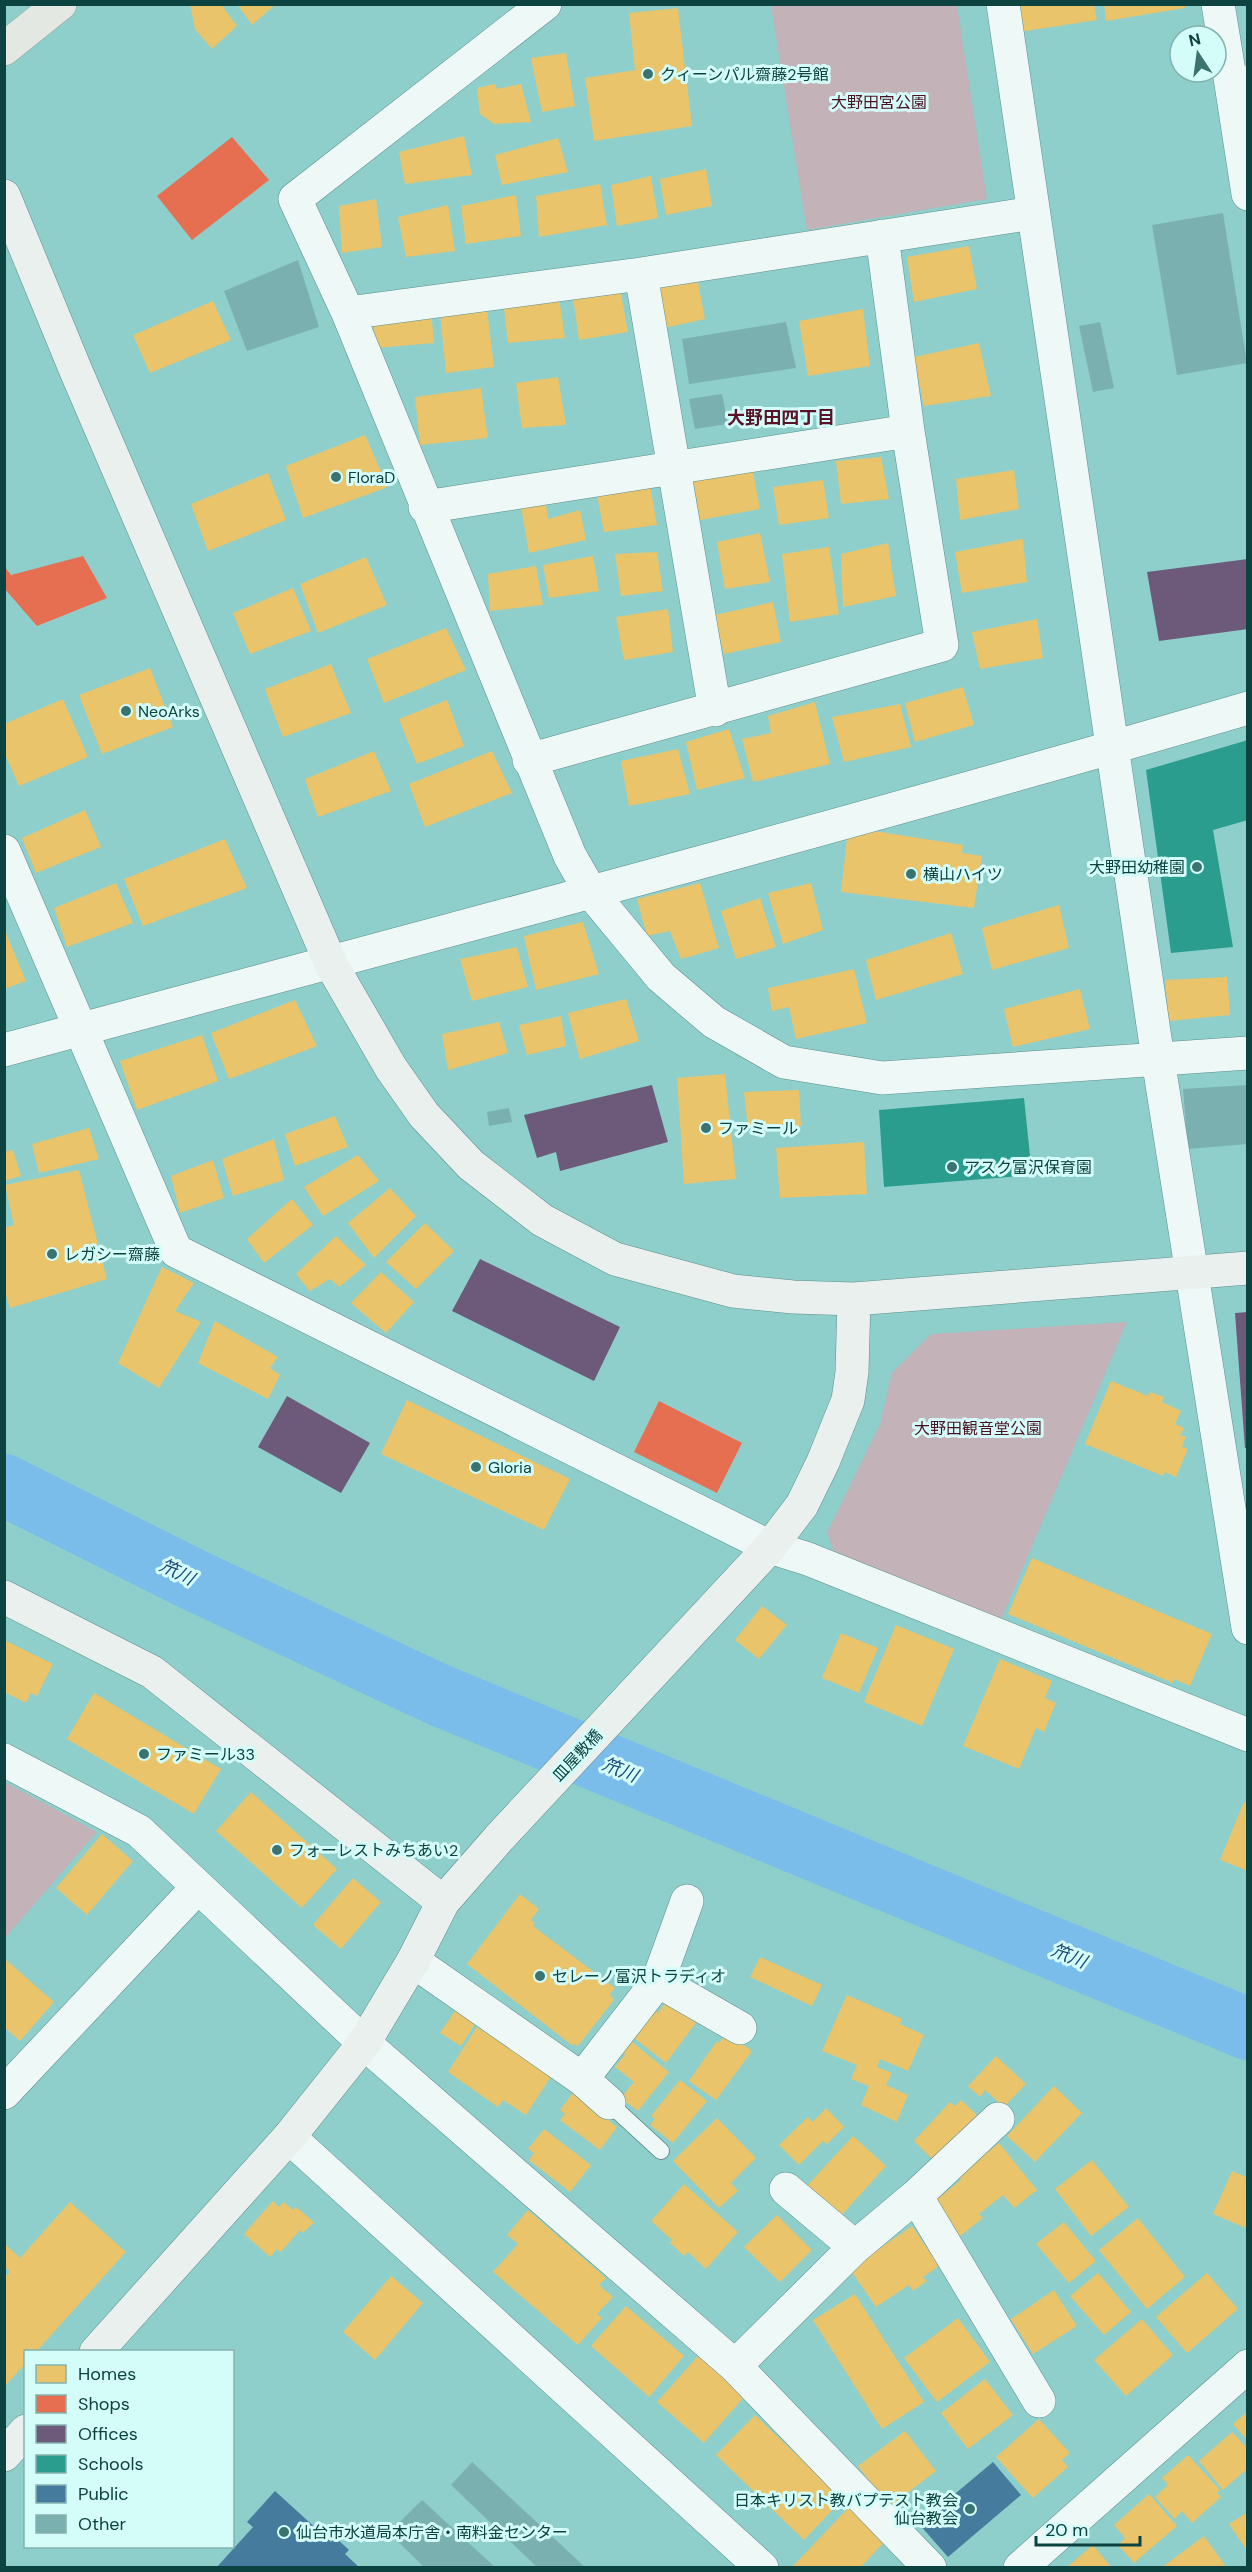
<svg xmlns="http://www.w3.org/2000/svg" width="1252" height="2572" viewBox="0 0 1252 2572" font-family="'DM Sans','Noto Sans JP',sans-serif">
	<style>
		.green { fill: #c3b2b7 }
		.homes { fill: #e9c46a }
		.shops { fill: #e76f51 }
		.offices { fill: #6d597a }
		.schools { fill: #2a9d8f }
		.public { fill: #457b9d }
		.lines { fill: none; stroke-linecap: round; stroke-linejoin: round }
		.river { stroke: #7abcea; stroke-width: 62 }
		.building { fill: #7bb0b1 }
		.lane-casing { stroke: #5c8e8b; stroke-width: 18 }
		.street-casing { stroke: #5c8e8b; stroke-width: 34 }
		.secondary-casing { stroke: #5c8e8b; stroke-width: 34 }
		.primary-casing { stroke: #8ea79c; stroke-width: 34 }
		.lane { stroke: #eef8f7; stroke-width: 16 }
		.street { stroke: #eef8f7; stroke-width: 33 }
		.secondary { stroke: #e9f0ed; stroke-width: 33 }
		.primary { stroke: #e3e8e3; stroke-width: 33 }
		.poi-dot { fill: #3a7370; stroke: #d4fdfa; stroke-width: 2 }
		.labels { text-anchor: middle; stroke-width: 6; stroke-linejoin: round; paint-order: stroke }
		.poi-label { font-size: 16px; fill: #0c423f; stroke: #d4fdfa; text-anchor: start }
		.park-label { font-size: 16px; fill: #4c1120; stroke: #d4fdfa }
		.street-label { font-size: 16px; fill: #0c423f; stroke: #d4fdfa }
		.neighbourhood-label { font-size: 18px; font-weight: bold; fill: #581426; stroke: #d4fdfa }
		.water-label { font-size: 18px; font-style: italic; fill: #1b4974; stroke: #d4fdfa }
	</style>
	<rect width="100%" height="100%" fill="#8ecfcb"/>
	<path class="green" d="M 771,5 L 957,5 L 987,199 L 807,230 Z
		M 1127,1322 L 1001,1620 L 835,1554 L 827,1533 L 880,1424 L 892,1373 L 931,1334 Z
		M 5,1782 L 97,1832 L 5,1938 Z"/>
	<path class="homes" d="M 190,4 L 221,4 L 237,26 L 212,49 L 195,29 Z
		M 237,4 L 276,4 L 252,25 Z
		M 1015,4 L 1094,4 L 1097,20 L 1019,32 Z
		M 1104,4 L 1184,4 L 1185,8 L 1106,21 Z
		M 678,8 L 692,126 L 594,141 L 585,78 L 635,70 L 629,13 Z
		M 566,53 L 575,106 L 542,112 L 531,58 Z
		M 495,84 L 497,89 L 521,84 L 531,122 L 494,124 L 480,114 L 477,88 Z
		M 464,136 L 472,175 L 405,184 L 399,152 Z
		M 558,138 L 568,172 L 502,185 L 495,155 Z
		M 706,169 L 712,206 L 666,215 L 660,179 Z
		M 651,176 L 658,218 L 617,226 L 611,185 Z
		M 600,184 L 607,225 L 539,237 L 536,196 Z
		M 516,195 L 521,236 L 466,244 L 461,206 Z
		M 376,199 L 382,247 L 342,253 L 339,206 Z
		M 448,205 L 455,251 L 406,257 L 398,217 Z
		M 969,246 L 977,289 L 914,302 L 907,257 Z
		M 697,277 L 705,319 L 664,328 L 657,284 Z
		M 620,289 L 628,332 L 579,340 L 573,297 Z
		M 559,298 L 565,338 L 508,343 L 504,308 Z
		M 213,301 L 231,340 L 150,373 L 133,335 Z
		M 863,309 L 870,366 L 808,376 L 799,321 Z
		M 487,310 L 494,367 L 446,373 L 440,313 Z
		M 431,311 L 434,343 L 376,348 L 373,318 Z
		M 979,343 L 991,396 L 924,406 L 914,357 Z
		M 558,377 L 566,425 L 522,428 L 516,383 Z
		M 481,388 L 488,438 L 420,445 L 415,397 Z
		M 365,435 L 388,487 L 303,518 L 286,466 Z
		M 881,457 L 889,499 L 841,504 L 836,461 Z
		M 752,467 L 760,509 L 700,520 L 693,478 Z
		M 1014,470 L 1019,509 L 960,520 L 956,479 Z
		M 268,473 L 286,520 L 208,551 L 191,504 Z
		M 823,480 L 829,518 L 779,525 L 773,487 Z
		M 650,485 L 657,525 L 604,532 L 597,495 Z
		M 545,497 L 548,519 L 580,510 L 586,540 L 529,553 L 520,500 Z
		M 760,533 L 770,582 L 725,589 L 717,542 Z
		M 1023,539 L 1027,582 L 962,593 L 955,552 Z
		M 888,543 L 896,596 L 843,607 L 841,554 Z
		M 829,547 L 839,614 L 790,622 L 782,554 Z
		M 657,552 L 663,591 L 621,596 L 615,554 Z
		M 593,556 L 599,591 L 549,598 L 543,565 Z
		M 366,557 L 387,605 L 318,633 L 300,584 Z
		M 536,566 L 543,605 L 490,611 L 488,574 Z
		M 293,588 L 311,631 L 250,654 L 233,613 Z
		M 773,602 L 781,642 L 724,654 L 715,615 Z
		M 668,609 L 673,652 L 624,660 L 616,617 Z
		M 1037,619 L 1043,658 L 980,669 L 972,632 Z
		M 446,628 L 466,670 L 384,703 L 367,659 Z
		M 331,664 L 351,713 L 283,737 L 265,689 Z
		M 150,668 L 173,727 L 102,754 L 79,695 Z
		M 963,687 L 974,725 L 915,742 L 905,703 Z
		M 63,699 L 88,757 L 19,786 L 4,752 L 4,724 Z
		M 447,700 L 464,746 L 417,764 L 399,719 Z
		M 815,702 L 830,764 L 753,782 L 742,739 L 771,733 L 768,716 Z
		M 900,704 L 911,747 L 844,762 L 832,717 Z
		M 729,729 L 745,778 L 697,790 L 686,742 Z
		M 678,749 L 690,794 L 629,806 L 621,761 Z
		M 374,751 L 391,791 L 318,817 L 305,779 Z
		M 492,751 L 512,793 L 425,827 L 409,784 Z
		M 85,810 L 101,847 L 36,873 L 22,838 Z
		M 874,831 L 963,845 L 962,853 L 982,856 L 974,908 L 841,892 L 847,839 Z
		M 225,839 L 247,888 L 143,926 L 124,879 Z
		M 116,883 L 133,923 L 67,947 L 54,908 Z
		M 700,883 L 719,948 L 681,959 L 670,931 L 647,936 L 637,899 Z
		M 811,883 L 823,930 L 783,944 L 768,893 Z
		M 760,898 L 776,947 L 736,959 L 721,911 Z
		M 1059,905 L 1069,948 L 992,970 L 982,928 Z
		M 583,922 L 599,974 L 536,990 L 524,936 Z
		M 4,928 L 26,981 L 4,989 Z
		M 951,933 L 963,974 L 876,1000 L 866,960 Z
		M 517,947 L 528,987 L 472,1001 L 460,959 Z
		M 854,969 L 867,1023 L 796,1039 L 789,1007 L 772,1011 L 768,988 Z
		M 1227,977 L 1230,1015 L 1169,1021 L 1165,980 Z
		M 1080,989 L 1090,1029 L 1013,1047 L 1004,1009 Z
		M 626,999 L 639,1041 L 580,1059 L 568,1013 Z
		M 295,1000 L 317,1046 L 229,1079 L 211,1033 Z
		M 561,1016 L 566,1046 L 527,1055 L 519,1025 Z
		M 499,1022 L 508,1053 L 448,1070 L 442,1034 Z
		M 202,1035 L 218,1081 L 137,1110 L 120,1061 Z
		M 725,1074 L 736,1179 L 684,1184 L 677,1078 Z
		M 799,1090 L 801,1126 L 748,1128 L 744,1092 Z
		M 335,1116 L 348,1147 L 295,1166 L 285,1134 Z
		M 89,1128 L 99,1159 L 39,1173 L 32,1144 Z
		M 274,1139 L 284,1180 L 233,1196 L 222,1159 Z
		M 864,1142 L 867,1194 L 780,1198 L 776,1148 Z
		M 13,1150 L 21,1176 L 4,1181 L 4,1152 Z
		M 358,1155 L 379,1181 L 323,1216 L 304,1187 Z
		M 213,1160 L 224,1198 L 180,1213 L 171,1176 Z
		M 79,1170 L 107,1279 L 10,1308 L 4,1289 L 4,1228 L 14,1225 L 5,1185 Z
		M 390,1188 L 416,1216 L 374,1258 L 348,1223 Z
		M 292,1199 L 313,1225 L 264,1263 L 247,1239 Z
		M 425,1223 L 454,1251 L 416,1289 L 386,1262 Z
		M 336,1236 L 366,1265 L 339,1287 L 330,1279 L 310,1291 L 296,1274 Z
		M 162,1267 L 194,1283 L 175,1311 L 201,1322 L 159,1388 L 118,1363 Z
		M 381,1272 L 414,1302 L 386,1333 L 351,1303 Z
		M 215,1321 L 278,1357 L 270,1368 L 280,1375 L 268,1399 L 198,1363 Z
		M 1111,1381 L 1148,1396 L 1150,1392 L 1164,1397 L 1162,1402 L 1181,1411 L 1175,1424 L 1184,1428 L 1180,1436 L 1186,1436 L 1182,1447 L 1188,1449 L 1176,1477 L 1165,1472 L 1163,1476 L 1085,1444 Z
		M 407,1400 L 570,1479 L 544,1530 L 381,1454 Z
		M 1032,1558 L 1212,1634 L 1190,1686 L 1174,1679 L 1173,1683 L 1008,1614 Z
		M 762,1606 L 787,1625 L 759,1659 L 735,1640 Z
		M 896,1625 L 954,1649 L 922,1726 L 864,1702 Z
		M 841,1633 L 878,1648 L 859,1693 L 822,1678 Z
		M 4,1640 L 53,1664 L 37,1696 L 31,1693 L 26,1703 L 4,1692 Z
		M 1000,1659 L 1052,1681 L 1045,1698 L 1056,1703 L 1044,1732 L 1036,1728 L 1019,1769 L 963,1746 Z
		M 94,1693 L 221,1769 L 194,1814 L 67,1739 Z
		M 251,1792 L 337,1869 L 302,1908 L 216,1831 Z
		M 1244,1802 L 1248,1803 L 1248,1871 L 1220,1860 Z
		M 102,1834 L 133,1861 L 87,1915 L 56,1888 Z
		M 353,1878 L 381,1902 L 341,1949 L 313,1925 Z
		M 520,1894 L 539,1909 L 531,1920 L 535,1923 L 533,1926 L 615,1988 L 610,1994 L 614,2000 L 578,2046 L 574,2044 L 573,2046 L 467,1964 Z
		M 760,1957 L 822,1985 L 812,2006 L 750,1977 Z
		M 4,1958 L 54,2002 L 20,2041 L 4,2027 Z
		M 847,1995 L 902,2019 L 900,2024 L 924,2035 L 908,2071 L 880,2059 L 877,2067 L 892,2073 L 886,2085 L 908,2095 L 897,2122 L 861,2105 L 869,2086 L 851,2079 L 857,2065 L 822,2051 Z
		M 667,2001 L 696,2023 L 666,2063 L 634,2038 L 655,2010 L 658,2013 Z
		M 455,2011 L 475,2024 L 461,2046 L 440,2033 Z
		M 477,2027 L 552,2075 L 526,2115 L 503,2100 L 498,2107 L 448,2072 Z
		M 727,2033 L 752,2051 L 716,2100 L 689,2081 L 717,2041 L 719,2043 Z
		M 631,2041 L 669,2072 L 638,2111 L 621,2098 L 634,2082 L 615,2067 L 625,2055 L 623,2051 Z
		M 996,2056 L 1026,2084 L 1004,2107 L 985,2090 L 980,2097 L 968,2086 Z
		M 680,2080 L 707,2101 L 673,2143 L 650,2125 L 655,2119 L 651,2116 Z
		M 1054,2086 L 1082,2113 L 1035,2162 L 1007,2136 Z
		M 573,2093 L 617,2127 L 600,2150 L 560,2120 L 565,2114 L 560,2110 Z
		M 961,2100 L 977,2115 L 934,2161 L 914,2141 L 950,2102 L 955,2106 Z
		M 826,2108 L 844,2127 L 827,2144 L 823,2141 L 799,2165 L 779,2145 L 808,2117 L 813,2122 Z
		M 717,2118 L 756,2158 L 731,2183 L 738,2191 L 719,2208 L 673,2161 Z
		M 544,2129 L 591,2165 L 570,2192 L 529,2160 L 534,2153 L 528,2149 Z
		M 853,2136 L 886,2166 L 839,2218 L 806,2187 Z
		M 999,2143 L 1037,2190 L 1014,2208 L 1003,2195 L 979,2214 L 983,2218 L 959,2237 L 932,2203 L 961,2180 L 957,2176 Z
		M 1092,2160 L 1129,2207 L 1091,2236 L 1055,2189 Z
		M 1232,2171 L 1248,2178 L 1248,2229 L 1213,2214 Z
		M 684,2184 L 738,2232 L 706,2269 L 688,2252 L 684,2256 L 670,2243 L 672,2240 L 651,2221 Z
		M 273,2201 L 279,2207 L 284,2202 L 293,2210 L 296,2207 L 314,2222 L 303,2233 L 300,2230 L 281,2252 L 277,2249 L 270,2257 L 244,2234 Z
		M 70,2202 L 126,2252 L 36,2352 L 26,2352 L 26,2363 L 4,2387 L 4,2277 L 10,2272 L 5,2267 L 5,2244 L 20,2258 Z
		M 528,2210 L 606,2278 L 599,2285 L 613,2297 L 597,2314 L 602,2318 L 578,2345 L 493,2272 L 518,2244 L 507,2235 Z
		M 777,2215 L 812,2250 L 780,2282 L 744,2247 Z
		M 1138,2218 L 1185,2277 L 1147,2309 L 1099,2250 Z
		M 1064,2222 L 1096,2261 L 1069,2283 L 1036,2244 Z
		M 912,2226 L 939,2266 L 923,2277 L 927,2281 L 913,2291 L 909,2285 L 876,2307 L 850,2269 Z
		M 1098,2273 L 1131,2312 L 1104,2335 L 1070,2296 Z
		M 1207,2273 L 1238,2309 L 1187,2353 L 1156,2317 Z
		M 391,2276 L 423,2303 L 375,2360 L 343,2332 Z
		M 1054,2290 L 1077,2326 L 1033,2354 L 1011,2319 Z
		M 855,2294 L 924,2402 L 882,2429 L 813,2320 Z
		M 626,2306 L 684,2356 L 649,2397 L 591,2346 Z
		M 958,2318 L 990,2362 L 937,2402 L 904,2358 Z
		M 1142,2319 L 1173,2355 L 1126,2396 L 1094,2360 Z
		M 698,2356 L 744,2397 L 704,2443 L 657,2402 Z
		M 985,2379 L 1013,2415 L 968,2449 L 941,2413 Z
		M 1248,2411 L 1248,2441 L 1233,2424 Z
		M 755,2415 L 843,2499 L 804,2540 L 716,2455 Z
		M 1039,2419 L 1070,2453 L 1062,2460 L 1068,2467 L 1033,2498 L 996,2457 Z
		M 905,2431 L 936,2471 L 889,2507 L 858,2466 Z
		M 1232,2432 L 1248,2449 L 1248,2468 L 1223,2490 L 1199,2461 Z
		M 1188,2455 L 1220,2490 L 1217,2493 L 1221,2497 L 1192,2523 L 1182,2511 L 1175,2519 L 1155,2497 L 1168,2485 L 1162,2478 Z
		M 1149,2494 L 1177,2526 L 1134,2563 L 1118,2545 L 1125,2538 L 1114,2525 Z
		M 852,2504 L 888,2538 L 860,2568 L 795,2568 L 793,2566 Z
		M 1248,2512 L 1248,2552 L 1229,2524 Z
		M 1204,2536 L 1227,2568 L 1161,2568 Z
		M 1093,2545 L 1112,2568 L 1066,2568 Z"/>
	<path class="shops" d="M 232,137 L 269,180 L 192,240 L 157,196 Z
		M 83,556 L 107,598 L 37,626 L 4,588 L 4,566 L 11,575 Z
		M 659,1401 L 742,1443 L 717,1493 L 634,1452 Z"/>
	<path class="offices" d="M 1248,559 L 1248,629 L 1159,641 L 1147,572 Z
		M 652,1085 L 668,1142 L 560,1171 L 556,1152 L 537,1158 L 524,1115 Z
		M 480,1259 L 620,1327 L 594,1381 L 452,1311 Z
		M 1248,1312 L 1248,1448 L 1245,1448 L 1235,1313 Z
		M 287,1396 L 370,1443 L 341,1493 L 258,1447 Z"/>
	<path class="schools" d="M 1248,740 L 1248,820 L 1213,830 L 1233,947 L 1171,953 L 1146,770 Z
		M 1024,1098 L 1032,1175 L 884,1187 L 879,1110 Z"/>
	<path class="public" d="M 993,2462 L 1021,2495 L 948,2557 L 919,2524 Z
		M 275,2491 L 331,2542 L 335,2537 L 349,2550 L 345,2554 L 360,2568 L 216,2568 L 253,2527 L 247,2522 Z"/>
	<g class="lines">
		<path class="river" d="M 4,1485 L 196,1581 L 439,1695 L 1248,2029"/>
	</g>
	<path class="building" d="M 1223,213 L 1247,363 L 1177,375 L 1152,225 Z
		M 298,260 L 319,327 L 247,351 L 224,291 Z
		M 786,322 L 796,368 L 689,384 L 682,339 Z
		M 1100,322 L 1114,388 L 1093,392 L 1079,326 Z
		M 722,394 L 728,424 L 695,429 L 689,399 Z
		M 1248,1085 L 1248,1144 L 1188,1149 L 1183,1089 Z
		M 509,1108 L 512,1122 L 489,1126 L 487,1112 Z
		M 472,2462 L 586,2568 L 538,2568 L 451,2485 Z
		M 422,2500 L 496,2568 L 425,2568 L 389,2533 Z"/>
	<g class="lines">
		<defs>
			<path id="lane" d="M 609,2103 L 661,2151"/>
			<path id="street" d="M 545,4 L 295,199 L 348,313 L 570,856 L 590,891 L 661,977 L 714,1022 L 784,1062 L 882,1078 L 1248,1053
				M 1003,4 L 1158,1059 L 1248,1628
				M 1218,4 L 1231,84 L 1248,82
				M 1231,84 L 1248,194
				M 641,274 L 715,710
				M 348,313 L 641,274 L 1033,213
				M 425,507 L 908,431 L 882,236
				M 529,760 L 942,645 L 908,431
				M 4,851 L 176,1251 L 770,1547 L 808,1559 L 1248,1735
				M 4,1050 C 419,938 835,829 1248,708
				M 4,1760 L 139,1831 L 364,2043 L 735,2366 L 930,2568
				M 413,1961 L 582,2079 L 658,1981 L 687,1901
				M 658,1981 L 740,2028
				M 582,2079 L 609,2103
				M 4,2093 L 198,1887
				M 289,2137 L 762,2568
				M 786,2189 L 855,2247
				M 916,2196 L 1039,2401
				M 735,2366 L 855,2247 L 916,2196 L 998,2119
				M 1020,2568 L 1248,2366"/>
			<path id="secondary" d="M 4,196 L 76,371 L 331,964 L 391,1068 L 424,1115 L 471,1165 L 542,1220 L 615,1259 L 733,1291 L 793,1297 L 854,1299 L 1248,1268
				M 4,1597 L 152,1672 L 443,1902
				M 96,2352 L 289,2137 L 364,2043 L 413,1961 L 443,1902 L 499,1838 L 770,1547 L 802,1505 L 823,1462 L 848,1400 L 852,1372 L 854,1299
				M 4,2455 L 26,2431"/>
			<path id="primary" d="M 4,49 L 60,4"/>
		</defs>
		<use href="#lane" class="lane-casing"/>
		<use href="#street" class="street-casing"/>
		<use href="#secondary" class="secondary-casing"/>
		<use href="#primary" class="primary-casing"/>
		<use href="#lane" class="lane"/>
		<use href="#street" class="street"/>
		<use href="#secondary" class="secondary"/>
		<use href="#primary" class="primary"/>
	</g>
	<g class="poi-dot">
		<circle cx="648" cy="74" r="6"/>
		<circle cx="336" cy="477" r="6"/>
		<circle cx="126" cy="711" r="6"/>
		<circle cx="1197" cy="867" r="6"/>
		<circle cx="911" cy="874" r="6"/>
		<circle cx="706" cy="1128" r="6"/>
		<circle cx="952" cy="1167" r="6"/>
		<circle cx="52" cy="1254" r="6"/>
		<circle cx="476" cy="1467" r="6"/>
		<circle cx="144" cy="1754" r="6"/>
		<circle cx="277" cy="1850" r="6"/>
		<circle cx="540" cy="1976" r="6"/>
		<circle cx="970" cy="2509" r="6"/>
		<circle cx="284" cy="2532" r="6"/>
	</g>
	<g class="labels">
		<g class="poi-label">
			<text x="660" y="80">クィーンパル齋藤2号館</text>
			<text x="348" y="483">FloraD</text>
			<text x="138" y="717">NeoArks</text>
			<text x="1185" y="873" text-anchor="end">大野田幼稚園</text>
			<text x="923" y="880">横山ハイツ</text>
			<text x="718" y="1134">ファミール</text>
			<text x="964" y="1173">アスク富沢保育園</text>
			<text x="64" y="1260">レガシー齋藤</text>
			<text x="488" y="1473">Gloria</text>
			<text x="156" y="1760">ファミール33</text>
			<text x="289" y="1856">フォーレストみちあい2</text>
			<text x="552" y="1982">セレーノ富沢トラディオ</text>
			<text x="958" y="2506" text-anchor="end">日本キリスト教バプテスト教会<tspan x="958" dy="18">仙台教会</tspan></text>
			<text x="296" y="2538">仙台市水道局本庁舎・南料金センター</text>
		</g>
		<g class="park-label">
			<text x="879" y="108">大野田宮公園</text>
			<text x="978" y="1434">大野田観音堂公園</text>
		</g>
		<g class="street-label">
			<text transform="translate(577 1755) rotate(-47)" y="6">皿屋敷橋</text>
		</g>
		<g class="neighbourhood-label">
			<text x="781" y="424">大野田四丁目</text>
		</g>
		<g class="water-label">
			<text transform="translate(177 1572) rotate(26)" y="6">笊川</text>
			<text transform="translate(620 1770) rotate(22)" y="6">笊川</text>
			<text transform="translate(1069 1956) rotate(22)" y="6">笊川</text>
		</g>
	</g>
	<rect width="1252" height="2572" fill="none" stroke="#0c423f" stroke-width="12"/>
	<rect x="24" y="2350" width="210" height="198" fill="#d4fdfa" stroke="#84b2af" stroke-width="1.5"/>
	<rect x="36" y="2365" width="30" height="18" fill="#e9c46a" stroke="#84b2af" stroke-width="1.5"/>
	<text x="78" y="2380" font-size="18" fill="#0c423f">Homes</text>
	<rect x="36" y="2395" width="30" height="18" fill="#e76f51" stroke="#84b2af" stroke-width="1.5"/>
	<text x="78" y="2410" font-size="18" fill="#0c423f">Shops</text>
	<rect x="36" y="2425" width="30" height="18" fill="#6d597a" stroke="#84b2af" stroke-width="1.5"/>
	<text x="78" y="2440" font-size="18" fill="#0c423f">Offices</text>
	<rect x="36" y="2455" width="30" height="18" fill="#2a9d8f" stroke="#84b2af" stroke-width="1.5"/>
	<text x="78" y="2470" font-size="18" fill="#0c423f">Schools</text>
	<rect x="36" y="2485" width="30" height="18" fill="#457b9d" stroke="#84b2af" stroke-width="1.5"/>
	<text x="78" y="2500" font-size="18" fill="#0c423f">Public</text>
	<rect x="36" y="2515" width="30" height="18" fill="#7bb0b1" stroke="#84b2af" stroke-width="1.5"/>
	<text x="78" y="2530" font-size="18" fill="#0c423f">Other</text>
	<g transform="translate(1198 54) rotate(347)"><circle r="28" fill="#d4fdfa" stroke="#84b2af" stroke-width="1.5"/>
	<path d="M0-4.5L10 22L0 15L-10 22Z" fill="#3a7370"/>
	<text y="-9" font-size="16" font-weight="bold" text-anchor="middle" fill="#0c423f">N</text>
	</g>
	<path d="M1036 2536v9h104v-9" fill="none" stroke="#0c423f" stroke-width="3"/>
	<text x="1045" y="2536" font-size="18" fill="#0c423f" stroke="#d4fdfa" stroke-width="4.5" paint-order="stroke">20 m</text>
</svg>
